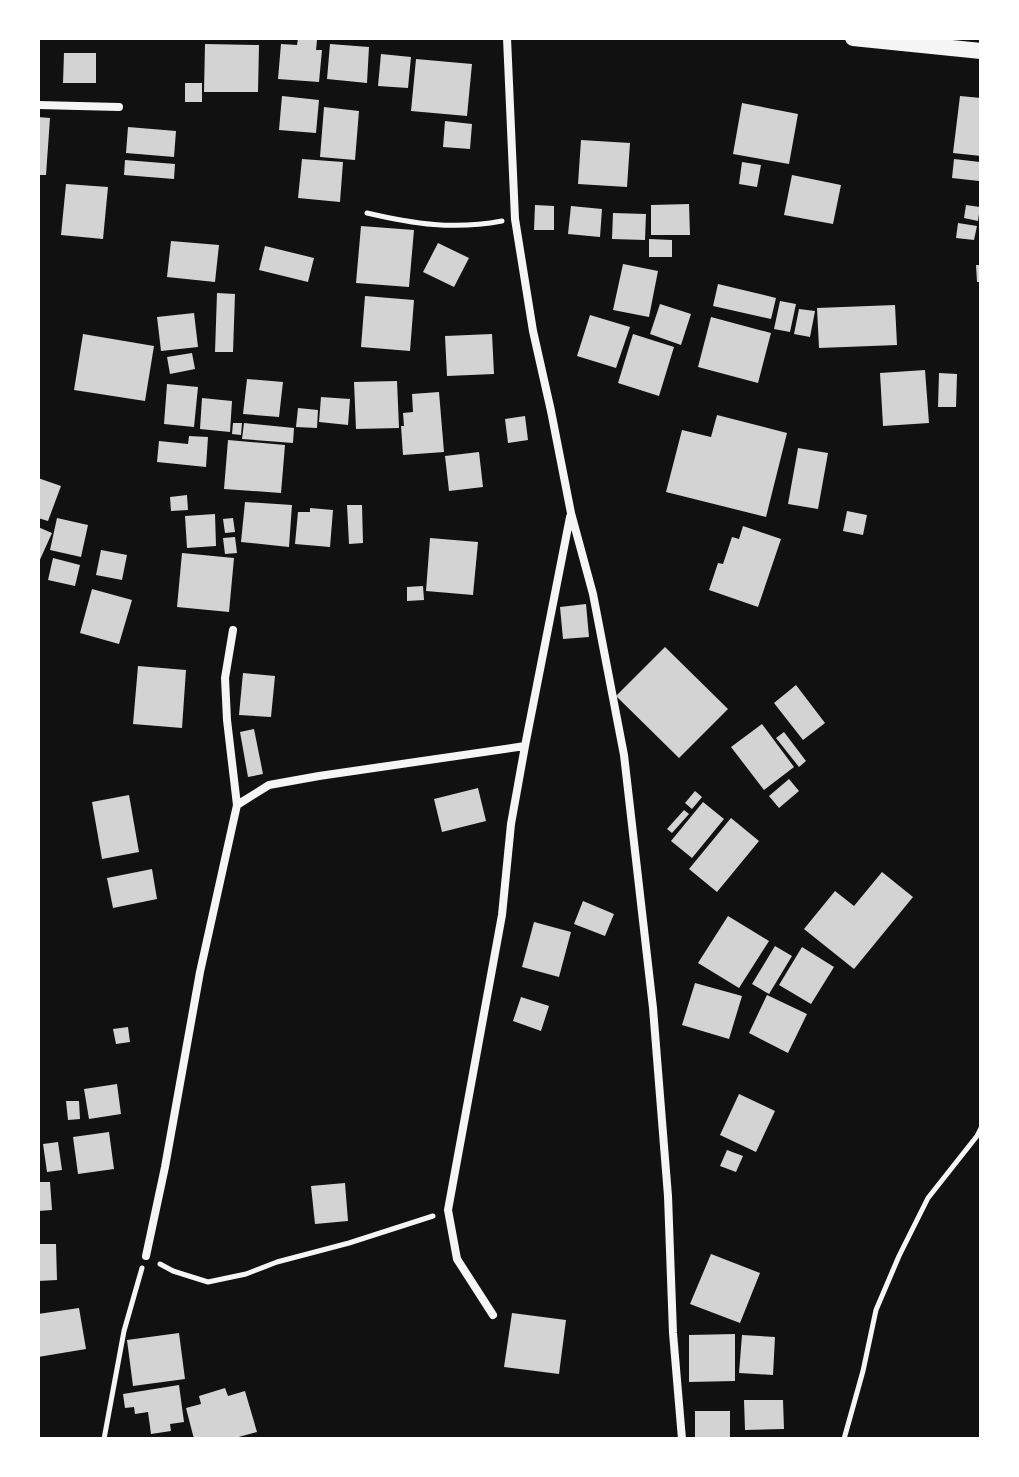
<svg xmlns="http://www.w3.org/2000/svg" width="1019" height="1477" viewBox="0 0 1019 1477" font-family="Manrope,sans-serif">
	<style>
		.building { fill: #d3d3d3 }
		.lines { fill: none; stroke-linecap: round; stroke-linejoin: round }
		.path { stroke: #f5f5f5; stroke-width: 5 }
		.minor { stroke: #f5f5f5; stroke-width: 8 }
		.secondary { stroke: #f5f5f5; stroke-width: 16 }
	</style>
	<rect width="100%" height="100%" fill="#111"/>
	<path class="building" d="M 298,38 L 317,40 L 316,50 L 322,50 L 319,82 L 278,79 L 281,44 L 297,45 Z
		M 205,44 L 259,45 L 258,92 L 204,92 Z
		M 330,44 L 369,47 L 367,83 L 327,79 Z
		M 64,53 L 96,53 L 96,83 L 63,83 Z
		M 381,54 L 411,57 L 408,88 L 378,86 Z
		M 416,59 L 472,64 L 467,116 L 411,111 Z
		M 185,83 L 202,83 L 202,102 L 185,102 Z
		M 282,96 L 319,100 L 316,133 L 279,130 Z
		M 960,96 L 981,98 L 981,156 L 953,153 Z
		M 742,103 L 798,114 L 789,164 L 733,154 Z
		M 324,107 L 359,111 L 355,160 L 320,157 Z
		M 38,117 L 50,118 L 46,175 L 38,175 Z
		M 445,121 L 472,124 L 470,149 L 443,147 Z
		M 128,127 L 176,131 L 174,157 L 126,153 Z
		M 581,140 L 630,143 L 627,187 L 578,184 Z
		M 302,159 L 343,162 L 340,202 L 298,198 Z
		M 954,159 L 980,162 L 979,181 L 952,178 Z
		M 125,160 L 175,164 L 174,179 L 124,175 Z
		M 742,162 L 761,165 L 757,187 L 739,184 Z
		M 792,175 L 841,185 L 833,224 L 784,215 Z
		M 66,184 L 108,187 L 103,239 L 61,235 Z
		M 689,204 L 690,235 L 651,235 L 651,205 Z
		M 535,205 L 554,206 L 554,230 L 534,230 Z
		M 966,205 L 980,207 L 978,221 L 964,218 Z
		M 571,206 L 602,209 L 600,237 L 568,234 Z
		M 613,213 L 646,214 L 645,240 L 612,239 Z
		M 958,223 L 977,226 L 974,240 L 956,238 Z
		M 361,226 L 414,230 L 409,287 L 356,283 Z
		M 649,239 L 672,240 L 672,257 L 649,257 Z
		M 171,241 L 219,245 L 215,282 L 167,277 Z
		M 438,243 L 469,258 L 454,287 L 423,272 Z
		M 265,246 L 314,258 L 308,282 L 259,270 Z
		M 623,264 L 658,271 L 649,317 L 613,310 Z
		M 976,265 L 981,265 L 981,282 L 977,282 Z
		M 718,284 L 776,298 L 771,319 L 713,306 Z
		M 217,293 L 235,294 L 233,352 L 215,352 Z
		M 365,296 L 414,300 L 410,351 L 361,347 Z
		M 780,301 L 796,304 L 790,332 L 774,329 Z
		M 660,304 L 691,314 L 681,345 L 650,334 Z
		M 895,305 L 897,345 L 819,348 L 817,308 Z
		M 799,309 L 815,311 L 810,337 L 794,334 Z
		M 194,313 L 198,347 L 161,351 L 157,317 Z
		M 590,315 L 630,327 L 616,368 L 577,356 Z
		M 711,317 L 771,333 L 758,383 L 698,367 Z
		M 83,334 L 154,346 L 145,401 L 74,390 Z
		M 492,334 L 494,374 L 447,376 L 445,336 Z
		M 633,334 L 674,347 L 659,396 L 618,383 Z
		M 192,353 L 195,369 L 170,374 L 167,357 Z
		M 925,370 L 929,423 L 883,426 L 880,373 Z
		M 939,373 L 957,374 L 956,407 L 938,407 Z
		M 247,379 L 283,382 L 279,417 L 243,414 Z
		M 397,381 L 399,428 L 356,429 L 354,382 Z
		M 167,384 L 198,387 L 194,427 L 164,424 Z
		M 439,392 L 444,452 L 403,455 L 401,426 L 404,426 L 403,413 L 413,412 L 412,394 Z
		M 321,397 L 350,399 L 348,425 L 319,422 Z
		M 202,398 L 232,401 L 230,432 L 200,429 Z
		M 298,408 L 318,410 L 317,428 L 296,427 Z
		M 717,415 L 787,433 L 766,517 L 666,492 L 682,430 L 711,437 Z
		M 525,416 L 528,440 L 508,443 L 505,419 Z
		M 233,423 L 242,423 L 241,435 L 232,434 Z
		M 244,423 L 294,428 L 293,443 L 242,439 Z
		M 189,436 L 208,437 L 206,467 L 157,462 L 159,441 L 188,444 Z
		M 228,440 L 285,445 L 281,493 L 224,489 Z
		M 798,448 L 828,453 L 818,509 L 788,504 Z
		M 479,452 L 483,487 L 449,491 L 445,456 Z
		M 38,478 L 61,486 L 48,521 L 38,518 Z
		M 187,495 L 188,510 L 171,511 L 170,497 Z
		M 245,502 L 292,505 L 289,547 L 241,542 Z
		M 347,505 L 362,505 L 363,543 L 349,544 Z
		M 310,508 L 333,510 L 330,547 L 295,544 L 298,512 L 310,512 Z
		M 847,511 L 867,515 L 863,535 L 843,531 Z
		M 215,514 L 216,546 L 187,548 L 185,516 Z
		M 57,518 L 88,525 L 81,557 L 50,550 Z
		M 233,518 L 235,532 L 225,533 L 223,519 Z
		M 743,526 L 781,539 L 758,607 L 709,590 L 718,563 L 723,564 L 732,537 L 739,539 Z
		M 38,527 L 52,533 L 38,564 Z
		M 235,537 L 237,553 L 225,554 L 223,538 Z
		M 430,538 L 478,542 L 473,595 L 426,591 Z
		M 101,550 L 127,555 L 122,580 L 96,575 Z
		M 182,553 L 234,558 L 229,612 L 177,607 Z
		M 53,558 L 80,565 L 75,586 L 48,580 Z
		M 423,586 L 424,600 L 407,601 L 407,587 Z
		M 92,589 L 132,600 L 119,644 L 80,633 Z
		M 586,604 L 589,637 L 563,639 L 560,607 Z
		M 665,647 L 728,709 L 679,758 L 616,696 Z
		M 138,666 L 186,670 L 182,728 L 133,724 Z
		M 243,673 L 275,676 L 271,717 L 239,715 Z
		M 796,685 L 825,723 L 803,740 L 774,703 Z
		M 762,724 L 794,767 L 764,790 L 731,747 Z
		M 254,729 L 263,774 L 248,777 L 240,732 Z
		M 784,732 L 806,761 L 799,767 L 776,738 Z
		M 789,779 L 799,791 L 779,808 L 769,796 Z
		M 478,788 L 486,821 L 442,832 L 434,799 Z
		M 695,791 L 702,797 L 692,809 L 685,803 Z
		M 129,795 L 139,852 L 102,859 L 92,802 Z
		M 703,802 L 724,819 L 692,858 L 671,841 Z
		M 684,810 L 689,814 L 672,833 L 667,829 Z
		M 731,818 L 759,841 L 717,892 L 689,869 Z
		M 152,869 L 157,899 L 113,908 L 107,878 Z
		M 882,872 L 913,897 L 854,969 L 804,929 L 835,891 L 854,906 Z
		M 583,901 L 614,914 L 605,936 L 574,924 Z
		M 728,916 L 769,941 L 739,988 L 698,963 Z
		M 534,922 L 571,932 L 559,977 L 522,967 Z
		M 775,946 L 792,956 L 769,994 L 752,984 Z
		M 802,947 L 834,967 L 811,1004 L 779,985 Z
		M 695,983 L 742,996 L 729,1039 L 682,1025 Z
		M 767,995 L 807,1014 L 788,1053 L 749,1033 Z
		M 521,997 L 549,1006 L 541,1031 L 513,1021 Z
		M 128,1027 L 130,1042 L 116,1044 L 113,1029 Z
		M 117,1084 L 121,1114 L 89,1119 L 84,1089 Z
		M 739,1094 L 775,1111 L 756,1152 L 720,1135 Z
		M 66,1101 L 79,1101 L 80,1119 L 68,1120 Z
		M 109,1132 L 114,1169 L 78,1174 L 73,1137 Z
		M 58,1142 L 62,1170 L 47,1172 L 43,1144 Z
		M 727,1150 L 743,1156 L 736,1172 L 720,1166 Z
		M 38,1182 L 50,1182 L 52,1210 L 38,1211 Z
		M 345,1183 L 348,1221 L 315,1224 L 311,1186 Z
		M 38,1244 L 56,1244 L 57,1280 L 38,1281 Z
		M 711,1254 L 760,1273 L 740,1323 L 690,1304 Z
		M 79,1308 L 86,1349 L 38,1357 L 38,1314 Z
		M 512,1313 L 566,1320 L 559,1374 L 504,1367 Z
		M 179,1333 L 185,1379 L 133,1386 L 127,1340 Z
		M 735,1334 L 735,1381 L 689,1382 L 689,1335 Z
		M 742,1335 L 775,1337 L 773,1375 L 739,1373 Z
		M 179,1385 L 184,1422 L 170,1424 L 171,1431 L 151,1434 L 148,1412 L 135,1414 L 134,1407 L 125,1408 L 123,1394 Z
		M 225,1388 L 228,1396 L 245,1391 L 257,1432 L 231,1439 L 194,1439 L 186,1408 L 201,1404 L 199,1396 Z
		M 744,1400 L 783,1400 L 784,1429 L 745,1430 Z
		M 695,1411 L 730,1411 L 730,1439 L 695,1439 Z"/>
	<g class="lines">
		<path class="path" d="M 367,213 C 414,224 454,230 502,221
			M 160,1264 L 173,1271 L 208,1282 L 246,1274 L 277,1262 L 349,1243 L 433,1216
			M 104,1439 L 124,1331 L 142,1268
			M 844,1439 L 863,1371 L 876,1310 L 899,1256 L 928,1198 L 977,1136 L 981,1128"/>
		<path class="minor" d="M 507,38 L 515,219 L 533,331 L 551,411 L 571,513 L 593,594 L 624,755 L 653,1008 L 668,1196 L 673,1333 L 682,1439
			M 38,105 L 119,107
			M 233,630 L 225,678 L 227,720 L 237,805
			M 146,1256 L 165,1167 L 200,972 L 237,805 L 269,785 L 319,776 L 525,746 L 570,517
			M 493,1315 L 457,1259 L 448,1210 L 502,915 L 511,824 L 525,746"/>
		<path class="secondary" d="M 853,38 L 981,51"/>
	</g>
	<rect width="1019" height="1477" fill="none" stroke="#ffffff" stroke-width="80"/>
</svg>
